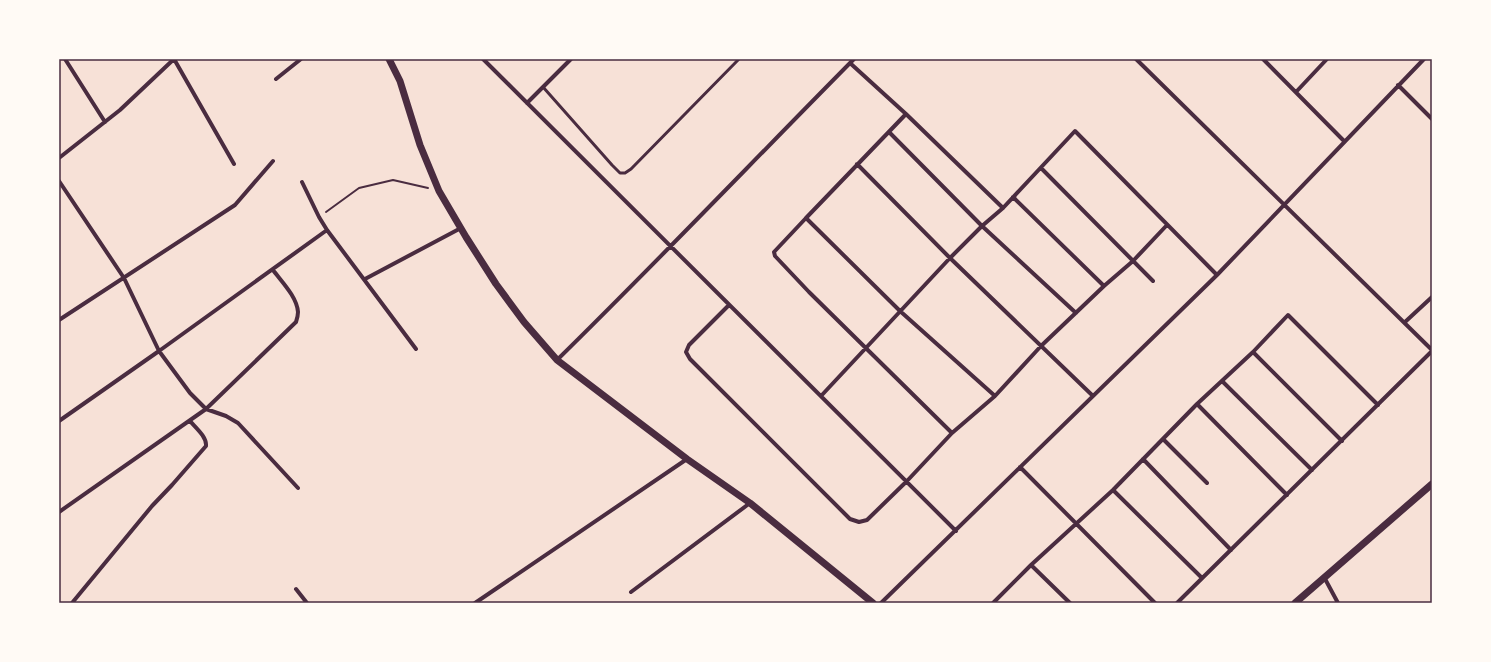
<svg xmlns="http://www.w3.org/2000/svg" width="1491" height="662" viewBox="0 0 1491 662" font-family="'Alegreya Sans',sans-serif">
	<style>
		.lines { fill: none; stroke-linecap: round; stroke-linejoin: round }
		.path { stroke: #4a2c40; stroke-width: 2 }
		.service { stroke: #4a2c40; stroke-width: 3 }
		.minor { stroke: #4a2c40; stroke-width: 4 }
		.tertiary { stroke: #4a2c40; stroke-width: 7 }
		.neatline { fill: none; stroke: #4a2c40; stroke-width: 1.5 }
	</style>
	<rect width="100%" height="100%" fill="#f7e1d7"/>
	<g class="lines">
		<path class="path" d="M 326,212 L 359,188 L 393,180 L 428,188"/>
		<path class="service" d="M 543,87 L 612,165 L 620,173 L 625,173 L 631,169 L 739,59"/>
		<path class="minor" d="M 65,59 L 105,122
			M 174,59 L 234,164
			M 483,59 L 956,531
			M 1136,59 L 1432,350
			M 1263,59 L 1344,141
			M 850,63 L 906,114 L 1003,208 L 982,226 L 1076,313
			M 276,79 L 301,59
			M 1398,85 L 1432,119
			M 1296,92 L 1327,59
			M 527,103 L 571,59
			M 59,158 L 120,110 L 174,59
			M 857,164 L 950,258 L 1093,396
			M 1041,168 L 1153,281
			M 59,181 L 124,278 L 159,351 L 327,230
			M 302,182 L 319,217 L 327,230 L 416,349
			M 1013,197 L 1104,286
			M 1003,208 L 1075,131 L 1217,275
			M 806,218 L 774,252 L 775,256 L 809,292 L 952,433 L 995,396 L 900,311 L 806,218 L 906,114
			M 365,279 L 461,228
			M 729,305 L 689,345 L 686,352 L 690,359 L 850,519 L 859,522 L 867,520 L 907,481 L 952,433
			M 59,320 L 235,205 L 273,161
			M 1405,322 L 1432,297
			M 1253,352 L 1342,441
			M 557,360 C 658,261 755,159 854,59
			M 1222,381 L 1312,470
			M 821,396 L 950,258 L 982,226 L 889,132
			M 995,396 L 1041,346 L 1104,286 L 1133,261 L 1167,225
			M 1197,404 L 1287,495
			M 59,421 L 159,351 L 190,393 L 206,409 L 226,416 L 238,423 L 298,488
			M 1163,439 L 1207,483
			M 1143,459 L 1231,550
			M 1020,467 L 1155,603
			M 1113,490 L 1202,578
			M 59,512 L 206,409 L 296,322 C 297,319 298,315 298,312 C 297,297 282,282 273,270
			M 1031,565 L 1070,603
			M 1324,577 L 1338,603
			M 296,589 L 307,603
			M 631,592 L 750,503
			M 72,603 L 152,506 L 172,485 L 206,446 C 207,437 196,428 190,421
			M 475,603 L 687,459
			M 881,603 L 1217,275 L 1424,59
			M 993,603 L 1031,565 L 1113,490 L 1197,404 L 1253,352 L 1288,315 L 1378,405
			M 1177,603 L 1432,351"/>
		<path class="tertiary" d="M 389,59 L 400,81 L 420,145 L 439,191 L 466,237 L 496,284 L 524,322 L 557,360 L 687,459 L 750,503 L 873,603
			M 1295,603 L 1432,484"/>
	</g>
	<rect width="1491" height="662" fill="none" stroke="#fffaf5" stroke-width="120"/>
	<rect x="60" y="60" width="1371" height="542" class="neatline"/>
</svg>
